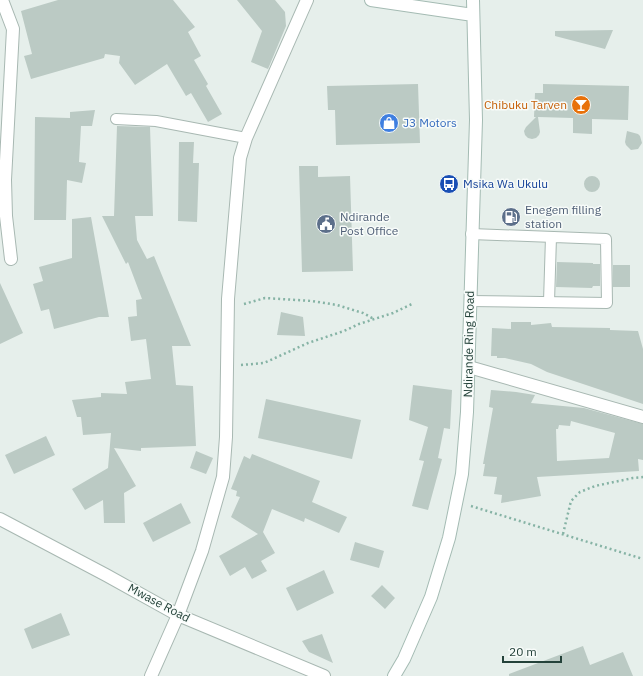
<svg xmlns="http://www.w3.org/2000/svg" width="643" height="676" viewBox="0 0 643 676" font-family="'IBM Plex Sans',sans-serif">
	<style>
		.building { fill: #bbcac4; fill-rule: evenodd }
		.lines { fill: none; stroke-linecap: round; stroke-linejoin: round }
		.lane-casing { stroke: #a8b8b2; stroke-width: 12 }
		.street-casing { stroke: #a8b8b2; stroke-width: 14 }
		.secondary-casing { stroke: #a4bbb3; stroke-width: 14 }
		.path { stroke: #86b3a5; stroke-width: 2.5; stroke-dasharray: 2 3; stroke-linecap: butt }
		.lane { stroke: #fff; stroke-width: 10 }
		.street { stroke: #fff; stroke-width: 12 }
		.secondary { stroke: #fff; stroke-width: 12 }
		.labels { text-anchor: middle; stroke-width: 3; stroke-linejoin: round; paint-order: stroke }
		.food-label { font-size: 12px; fill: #c56008; stroke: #f7fbf9; text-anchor: end }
		.shop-label { font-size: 12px; fill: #366cbe; stroke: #f7fbf9; text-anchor: start }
		.transit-label { font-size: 12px; fill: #164399; stroke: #f7fbf9; text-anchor: start }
		.service-label { font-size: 12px; fill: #4e5e75; stroke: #f7fbf9; text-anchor: start }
		.street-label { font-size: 12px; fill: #24423a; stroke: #f7fbf9 }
	</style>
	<rect width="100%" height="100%" fill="#e6efeb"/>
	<path class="building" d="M 58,0 L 173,0 L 195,27 L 188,32 L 201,56 L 194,60 L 208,84 L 206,86 L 222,114 L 208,122 L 191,93 L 186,96 L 167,64 L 135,85 L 119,63 L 120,56 L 105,54 L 104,58 L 31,79 L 24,56 L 32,54 L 21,11 Z
		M 237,0 L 275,0 L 285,12 L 286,26 L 268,69 L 251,62 L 262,31 Z
		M 613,30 L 605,49 L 555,36 L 555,31 Z
		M 418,84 L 420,143 L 336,145 L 335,110 L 328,110 L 327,86 Z
		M 543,84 L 629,86 L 628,120 L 592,119 L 592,134 L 573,133 L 573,118 L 538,117 L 540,132 L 539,135 L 536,138 L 532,139 L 528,138 L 525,135 L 524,131 L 526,127 L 536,117 L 534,117 L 535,93 L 543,93 Z
		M 95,110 L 92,126 L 81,126 L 79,162 L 86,163 L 82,183 L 67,180 L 66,220 L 34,220 L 35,117 L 70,118 L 70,112 Z
		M 117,126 L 150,127 L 153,216 L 135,216 L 137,240 L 147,259 L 154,256 L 191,346 L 172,346 L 176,385 L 193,386 L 196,446 L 141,448 L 141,451 L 114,448 L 136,486 L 124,493 L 125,523 L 104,523 L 103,500 L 85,510 L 72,489 L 108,468 L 111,433 L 83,435 L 81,417 L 77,417 L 72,400 L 101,397 L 101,393 L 127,394 L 125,382 L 151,379 L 146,339 L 131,341 L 128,317 L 137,316 L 136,300 L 142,299 L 128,262 L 126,264 L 102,216 L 114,216 Z
		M 627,131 L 638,134 L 640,136 L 642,143 L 638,149 L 631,150 L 626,145 L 625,142 Z
		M 179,142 L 194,142 L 193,163 L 199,163 L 197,222 L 178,221 Z
		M 299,166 L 318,166 L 318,177 L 350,176 L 353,271 L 302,272 Z
		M584 184a8 8 0 1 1 16 0a8 8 0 1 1-16 0Z
		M 91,217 L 109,317 L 99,317 L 54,329 L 49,309 L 41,311 L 33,284 L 43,281 L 39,267 L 72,258 L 72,219 Z
		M 557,262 L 593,263 L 593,264 L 600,264 L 600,286 L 593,286 L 592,288 L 556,287 Z
		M 613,265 L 630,265 L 630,287 L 613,287 Z
		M 0,283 L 23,333 L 0,344 Z
		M 281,312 L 303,317 L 305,336 L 277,335 Z
		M 511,322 L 531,322 L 531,325 L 551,323 L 552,327 L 610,328 L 610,330 L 638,331 L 643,349 L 643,404 L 547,372 L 531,364 L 505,358 L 497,358 L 497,356 L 491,356 L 492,328 L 511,329 Z
		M 413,385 L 452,390 L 450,429 L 444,428 L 438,458 L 442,459 L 428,510 L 412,506 L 424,461 L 419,460 L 428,427 L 409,420 Z
		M 491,390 L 516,392 L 535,395 L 531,403 L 584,408 L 643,424 L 643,460 L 638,459 L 639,471 L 537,477 L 541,496 L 501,503 L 502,495 L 494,494 L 497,477 L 483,476 L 485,464 L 483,464 L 493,408 L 489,407 ZM 571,421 L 615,433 L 609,458 L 557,461 L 556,429 L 558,429 L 559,425 L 570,426 Z
		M 266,399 L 361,420 L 352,459 L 258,438 Z
		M 46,436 L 55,455 L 14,474 L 5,455 Z
		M 196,451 L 213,458 L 206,474 L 190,468 Z
		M 252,454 L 320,481 L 312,502 L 347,517 L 339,533 L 305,518 L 304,522 L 272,509 L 263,532 L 275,553 L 261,561 L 267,571 L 252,579 L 245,567 L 230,576 L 219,556 L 258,534 L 231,517 L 240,497 L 236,496 L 237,491 L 231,489 L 244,456 L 250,459 Z
		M 181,503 L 191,523 L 153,542 L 143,523 Z
		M 355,542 L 384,551 L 379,568 L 350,560 Z
		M 324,570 L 334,593 L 297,611 L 286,588 Z
		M 382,585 L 395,598 L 385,609 L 371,596 Z
		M 61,613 L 70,635 L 32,649 L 24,629 Z
		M 322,634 L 333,663 L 309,652 L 302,641 Z
		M 583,646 L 590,665 L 623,652 L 633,676 L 509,676 L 509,674 Z"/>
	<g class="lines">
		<defs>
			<path id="lane" d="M 116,119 L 156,121 L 246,138
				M 470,301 L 607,303 L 606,239 L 471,234
				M 549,302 L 551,237"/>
			<path id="street" d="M 2,0 L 13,29 L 5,180 L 6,216 L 11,259
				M 469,367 L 643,417
				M 0,519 L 106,575 L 178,615 L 324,676
				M 151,676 L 178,615 L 202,551 L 223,477 L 226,437 L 228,299 L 240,158 L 246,138 L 307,0"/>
			<path id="secondary" d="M 371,0 L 473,15
				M 394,676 L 404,659 L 431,597 L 449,538 L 462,474 L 467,412 L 476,120 L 473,0"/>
		</defs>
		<use href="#lane" class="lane-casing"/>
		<use href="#street" class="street-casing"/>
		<use href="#secondary" class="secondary-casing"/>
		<path class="path" d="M 244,304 L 265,298 L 312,301 L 337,305 L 363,313 L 374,319
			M 241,365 L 264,363 L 308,343 L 344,331 L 359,324 L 393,313 L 414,303
			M 471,506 L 643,559
			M 563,534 L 571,501 L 580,492 L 595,486 L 633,478 L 643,477"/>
		<use href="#lane" class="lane"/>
		<use href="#street" class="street"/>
		<use href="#secondary" class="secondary"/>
	</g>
	<defs>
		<symbol id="bar-disc" viewBox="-11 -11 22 22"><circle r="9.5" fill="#e8710a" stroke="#f7fbf9"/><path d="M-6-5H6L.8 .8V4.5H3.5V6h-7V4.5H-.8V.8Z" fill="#fff"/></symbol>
		<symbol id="shop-disc" viewBox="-11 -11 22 22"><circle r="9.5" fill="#3f7fe0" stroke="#f7fbf9"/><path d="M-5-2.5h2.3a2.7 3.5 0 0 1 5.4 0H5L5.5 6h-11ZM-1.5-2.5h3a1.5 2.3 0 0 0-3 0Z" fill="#fff"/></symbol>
		<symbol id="bus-disc" viewBox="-11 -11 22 22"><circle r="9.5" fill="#1a4fb4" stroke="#f7fbf9"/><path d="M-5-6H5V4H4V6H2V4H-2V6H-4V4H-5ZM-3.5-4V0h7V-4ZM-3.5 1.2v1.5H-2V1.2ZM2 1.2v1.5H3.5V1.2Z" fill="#fff"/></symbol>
		<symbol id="fuel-disc" viewBox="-11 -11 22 22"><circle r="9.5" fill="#5c6f8a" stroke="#f7fbf9"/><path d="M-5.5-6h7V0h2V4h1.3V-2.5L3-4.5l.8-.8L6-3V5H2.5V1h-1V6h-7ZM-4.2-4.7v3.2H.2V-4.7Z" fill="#fff"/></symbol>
		<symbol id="civic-disc" viewBox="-11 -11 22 22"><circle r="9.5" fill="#5c6f8a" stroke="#f7fbf9"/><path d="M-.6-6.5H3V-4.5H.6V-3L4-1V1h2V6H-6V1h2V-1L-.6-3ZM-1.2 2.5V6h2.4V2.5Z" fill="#fff"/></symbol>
	</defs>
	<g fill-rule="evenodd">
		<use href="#bar-disc" x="570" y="94" width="22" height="22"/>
		<use href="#shop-disc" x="378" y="112" width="22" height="22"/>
		<use href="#bus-disc" x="438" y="173" width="22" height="22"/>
		<use href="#fuel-disc" x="500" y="206" width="22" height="22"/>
		<use href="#civic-disc" x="315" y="213" width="22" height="22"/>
	</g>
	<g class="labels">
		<g class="food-label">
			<text x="567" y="109">Chibuku Tarven</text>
		</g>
		<g class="shop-label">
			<text x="403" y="127">J3 Motors</text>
		</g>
		<g class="transit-label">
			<text x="463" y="188">Msika Wa Ukulu</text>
		</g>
		<g class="service-label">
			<text x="525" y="214">Enegem filling<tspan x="525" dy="14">station</tspan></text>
			<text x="340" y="221">Ndirande<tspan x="340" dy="14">Post Office</tspan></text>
		</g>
		<g class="street-label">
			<text transform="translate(469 344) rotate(-89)" y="4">Ndirande Ring Road</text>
			<text transform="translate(159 603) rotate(28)" y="4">Mwase Road</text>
		</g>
	</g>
	<path d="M503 656v6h58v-6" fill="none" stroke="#24423a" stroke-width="2"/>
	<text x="509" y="656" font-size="12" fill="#24423a" stroke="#f7fbf9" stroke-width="3" paint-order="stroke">20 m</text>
</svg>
